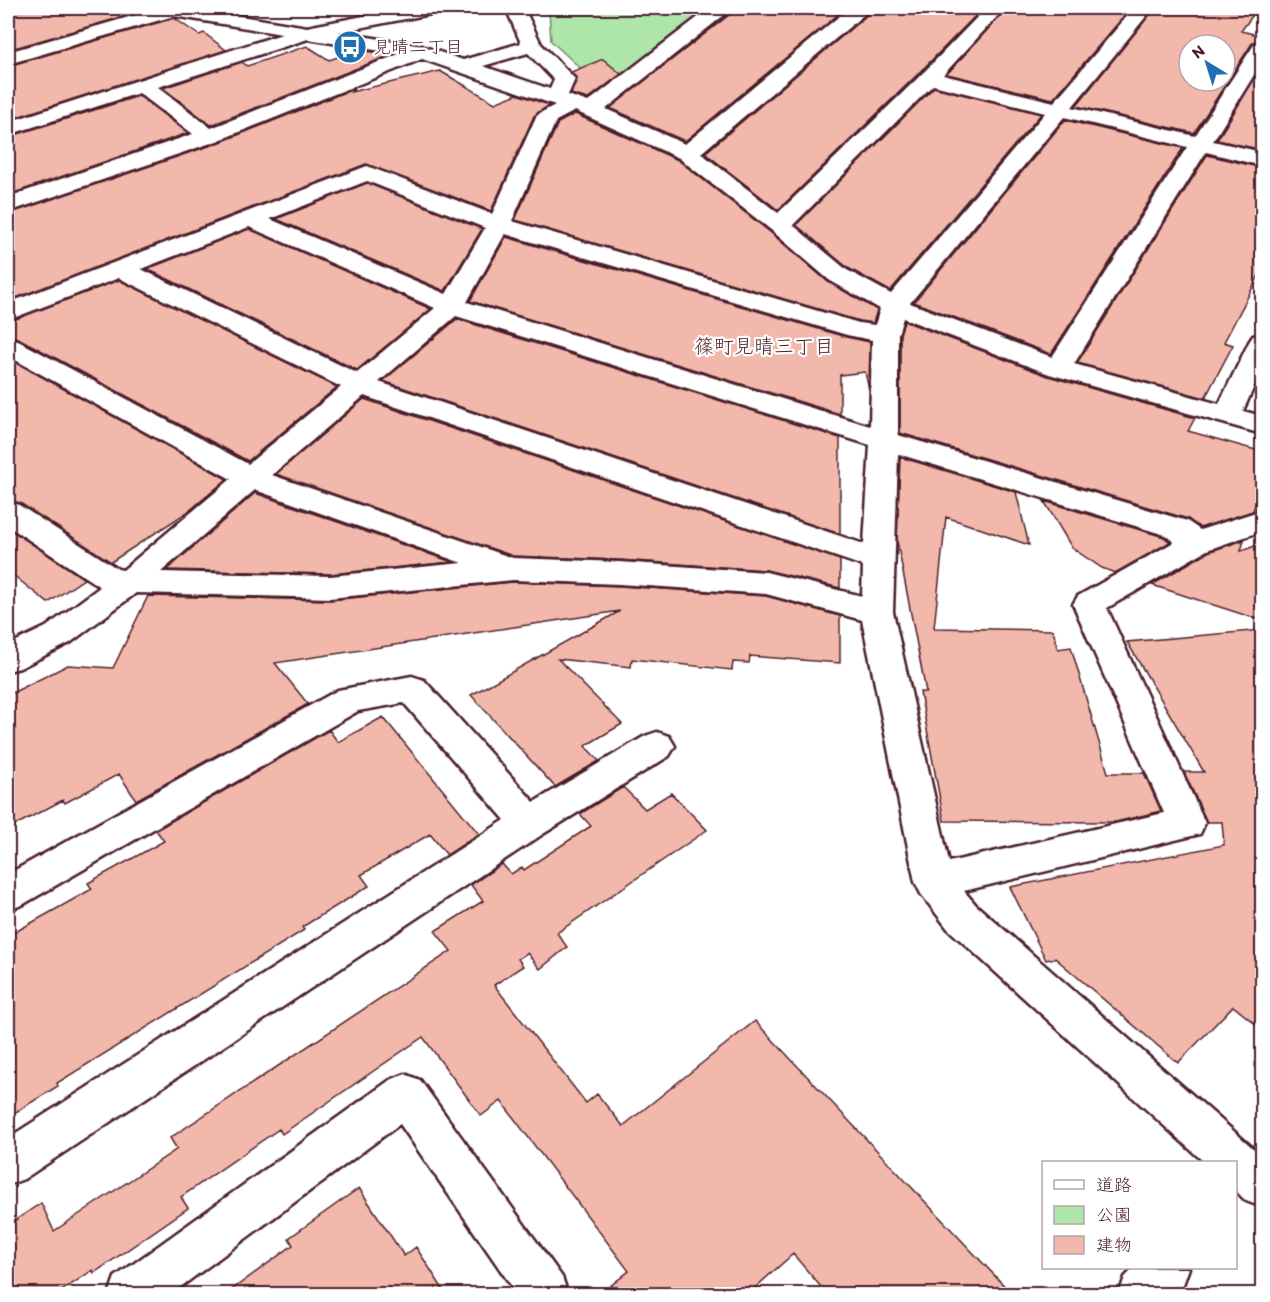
<svg xmlns="http://www.w3.org/2000/svg" width="1270" height="1302" viewBox="0 0 1270 1302" font-family="Itim,'Klee One',sans-serif">
	<style>
		.green { fill: #aee6aa; stroke: #7c826a; stroke-width: 1.5 }
		.building { fill: #f2b8ab; stroke: #4a1f2b; stroke-width: 1.5; fill-rule: evenodd }
		.lines { fill: none; stroke-linecap: round; stroke-linejoin: round }
		.street-casing { stroke: #4a1f2b; stroke-width: 5 }
		.street { fill: #fff; fill-rule: evenodd }
		.labels { text-anchor: middle; stroke-width: 4.5; stroke-linejoin: round; paint-order: stroke }
		.far-poi-label { font-size: 18px; fill: #4a1f2b; stroke: #fff; text-anchor: start }
		.far-neighbourhood-label { font-size: 20px; fill: #4a1f2b; stroke: #fff }
	</style>
	<rect width="100%" height="100%" fill="#fff"/>
	<filter id="ink" filterUnits="userSpaceOnUse"><feTurbulence type="fractalNoise" baseFrequency=".0167" numOctaves="2"/><feDisplacementMap in="SourceGraphic" scale="12" xChannelSelector="R" yChannelSelector="G"/><feConvolveMatrix kernelMatrix="1 2 1 2 8 2 1 2 1" color-interpolation-filters="sRGB"/></filter>
	<g filter="url(#ink)">
		<path class="green" d="M 589,8 L 717,8 L 612,86 L 604,90 L 551,41 L 549,10 Z"/>
		<path class="building" d="M 8,8 L 150,8 L 150,9 L 8,50 Z
			M 738,8 L 846,8 L 685,141 L 610,108 Z
			M 871,8 L 983,8 L 920,72 L 778,210 L 705,153 L 868,14 Z
			M 1007,8 L 1131,8 L 1053,99 L 947,74 Z
			M 1155,8 L 1258,8 L 1241,31 L 1263,36 L 1263,39 L 1253,42 L 1194,133 L 1076,106 ZM 1189,45 L 1225,45 L 1225,81 L 1189,81 Z
			M 174,18 L 199,35 L 204,33 L 226,50 L 8,120 L 8,66 Z
			M 307,46 L 329,60 L 359,50 L 391,55 L 211,125 L 163,88 L 242,62 L 247,66 Z
			M 603,59 L 621,74 L 588,99 L 571,94 L 577,79 L 571,72 Z
			M 1263,65 L 1263,150 L 1217,140 Z
			M 440,71 L 495,103 L 517,94 L 549,105 L 534,116 L 491,211 L 366,164 L 8,301 L 8,214 L 218,143 L 355,88 L 351,92 Z
			M 934,87 L 1041,114 L 890,291 L 848,268 L 796,225 Z
			M 139,96 L 188,133 L 8,195 L 8,137 Z
			M 575,114 L 678,160 L 770,232 L 828,282 L 877,310 L 873,323 L 859,321 L 515,220 L 558,123 Z
			M 1065,120 L 1183,148 L 1051,354 L 914,302 Z
			M 1207,155 L 1263,168 L 1263,268 L 1224,342 L 1233,345 L 1205,398 L 1077,363 Z
			M 367,183 L 482,229 L 445,291 L 276,219 Z
			M 249,229 L 431,309 L 357,370 L 147,269 Z
			M 506,237 L 846,337 L 870,342 L 869,390 L 865,372 L 840,375 L 840,414 L 470,301 Z
			M 119,280 L 337,387 L 248,461 L 18,338 L 8,336 L 8,322 Z
			M 457,319 L 840,438 L 840,534 L 383,381 Z
			M 904,321 L 1048,376 L 1195,418 L 1188,431 L 1263,452 L 1263,480 L 1253,511 L 1200,528 L 1188,519 L 900,433 L 900,334 Z
			M 8,358 L 227,479 L 189,511 L 111,562 L 20,503 L 8,500 Z
			M 364,399 L 840,560 L 840,588 L 766,570 L 619,560 L 513,556 L 276,474 Z
			M 900,457 L 1016,492 L 1029,545 L 946,517 L 934,628 L 1053,630 L 1058,649 L 1071,647 L 1108,773 L 1144,773 L 1161,811 L 1116,822 L 944,821 L 920,692 L 926,692 L 897,541 Z
			M 255,493 L 452,562 L 330,574 L 167,570 Z
			M 1044,501 L 1164,537 L 1170,542 L 1115,573 L 1102,568 L 1072,548 Z
			M 8,528 L 84,579 L 48,603 L 8,571 Z
			M 1244,540 L 1241,551 L 1263,543 L 1263,621 L 1152,585 L 1208,552 Z
			M 513,582 L 619,586 L 766,596 L 840,616 L 840,663 L 750,656 L 749,663 L 733,662 L 732,670 L 632,659 L 631,667 L 558,659 L 622,724 L 585,746 L 599,761 L 555,787 L 471,695 L 620,611 L 275,663 L 308,704 L 136,800 L 119,774 L 65,803 L 63,800 L 8,829 L 8,695 L 68,665 L 113,668 L 148,596 L 330,600 Z
			M 1263,630 L 1263,1030 L 1233,1006 L 1178,1063 L 1055,958 L 1046,960 L 1010,887 L 1224,845 L 1222,822 L 1207,822 L 1184,772 L 1204,772 L 1127,642 Z
			M 383,717 L 479,834 L 447,855 L 430,834 L 361,875 L 369,886 L 302,927 L 304,930 L 57,1083 L 58,1086 L 8,1117 L 8,936 L 92,889 L 88,883 L 164,841 L 156,830 L 329,730 L 338,742 Z
			M 623,787 L 645,809 L 671,793 L 707,830 L 557,933 L 567,947 L 540,969 L 527,953 L 518,959 L 523,966 L 494,985 L 586,1103 L 597,1094 L 623,1126 L 755,1021 L 1012,1294 L 827,1294 L 793,1254 L 748,1294 L 600,1294 L 629,1271 L 501,1101 L 481,1116 L 423,1037 L 282,1134 L 279,1129 L 181,1197 L 188,1208 L 94,1273 L 93,1270 L 57,1294 L 8,1294 L 8,1225 L 41,1203 L 54,1231 L 177,1149 L 170,1138 L 451,951 L 435,931 L 483,901 L 471,885 L 502,864 L 511,874 L 522,867 L 524,870 L 591,826 L 580,814 Z
			M 359,1188 L 404,1256 L 416,1247 L 446,1294 L 226,1294 L 293,1245 L 289,1238 Z"/>
		<g class="lines">
			<defs>
				<path id="street" d="M 152,8 L 192,8 L 307,27 L 405,8 L 440,8 L 438,12 L 431,14 L 338,32 L 422,46 L 463,60 L 521,43 L 506,8 L 524,8 L 541,44 L 575,79 L 568,95 L 588,102 L 710,8 L 730,8 L 728,12 L 606,109 L 685,144 L 849,8 L 869,8 L 867,12 L 701,153 L 778,213 L 922,74 L 986,8 L 1005,8 L 943,75 L 1054,102 L 1134,8 L 1153,8 L 1072,107 L 1195,136 L 1255,43 L 1262,41 L 1262,62 L 1213,141 L 1262,152 L 1262,166 L 1206,152 L 1074,364 L 1219,404 L 1249,342 L 1253,336 L 1262,334 L 1262,369 L 1243,411 L 1262,416 L 1262,434 L 1049,374 L 903,318 L 898,334 L 898,435 L 1187,521 L 1200,530 L 1262,510 L 1262,531 L 1207,550 L 1107,608 L 1205,823 L 1200,834 L 964,891 L 976,905 L 1262,1156 L 1262,1207 L 1246,1201 L 1236,1191 L 1236,1162 L 1204,1162 L 948,929 L 921,894 L 915,882 L 862,620 L 766,594 L 619,584 L 513,580 L 330,598 L 136,593 L 70,643 L 20,668 L 8,671 L 8,645 L 46,627 L 100,587 L 8,526 L 8,502 L 19,505 L 118,569 L 123,570 L 231,479 L 8,356 L 8,338 L 17,340 L 248,464 L 341,387 L 119,278 L 8,320 L 8,303 L 367,166 L 492,214 L 536,117 L 540,113 L 555,105 L 422,59 L 217,141 L 8,212 L 8,197 L 193,134 L 139,93 L 8,135 L 8,122 L 282,34 L 174,16 L 8,64 L 8,52 L 153,10 ZM 308,39 L 399,54 L 211,128 L 158,87 ZM 528,53 L 554,80 L 550,89 L 483,66 ZM 933,85 L 1045,113 L 891,294 L 847,270 L 793,225 ZM 575,111 L 679,158 L 771,230 L 829,280 L 880,309 L 875,325 L 859,323 L 512,221 L 556,121 ZM 1064,117 L 1187,147 L 1052,357 L 910,303 ZM 367,181 L 485,228 L 446,294 L 270,219 ZM 249,227 L 435,308 L 357,373 L 141,269 ZM 505,234 L 847,335 L 872,340 L 870,426 L 467,302 ZM 456,316 L 870,445 L 864,544 L 379,382 ZM 364,396 L 863,566 L 862,596 L 766,572 L 619,562 L 513,558 L 272,475 ZM 898,454 L 1165,535 L 1174,542 L 1078,596 L 1073,604 L 1164,813 L 949,862 L 893,612 ZM 255,490 L 462,563 L 330,576 L 161,572 Z
					M 412,676 L 424,680 L 534,802 L 645,736 L 657,732 L 669,736 L 675,746 L 669,756 L 543,834 L 24,1179 L 8,1185 L 8,1138 L 505,820 L 404,703 L 358,711 L 22,905 L 8,910 L 8,874 L 338,690 Z
					M 405,1074 L 420,1080 L 562,1277 L 568,1294 L 517,1294 L 400,1124 L 171,1294 L 109,1294 L 115,1277 L 390,1080 Z
					M 1134,1268 L 1189,1268 L 1183,1285 L 1173,1294 L 1119,1294 L 1125,1277 Z"/>
			</defs>
			<use href="#street" class="street-casing"/>
			<use href="#street" class="street"/>
		</g>
	</g>
	<defs>
		<symbol id="bus-disc" viewBox="-11 -11 22 22"><circle r="9.5" fill="#1f6fb2" stroke="#fff"/><path d="M-5-6H5V4H4V6H2V4H-2V6H-4V4H-5ZM-3.5-4V0h7V-4ZM-3.5 1.2v1.5H-2V1.2ZM2 1.2v1.5H3.5V1.2Z" fill="#fff"/></symbol>
	</defs>
	<g fill-rule="evenodd">
		<use href="#bus-disc" x="331" y="28" width="38" height="38"/>
	</g>
	<g class="labels">
		<g class="far-poi-label">
			<text x="373" y="53">見晴二丁目</text>
		</g>
		<g class="far-neighbourhood-label">
			<text x="764" y="353">篠町見晴三丁目</text>
		</g>
	</g>
	<rect width="1270" height="1302" fill="none" stroke="#fff" stroke-width="30"/>
	<rect x="15" y="15" width="1240" height="1272" fill="none" stroke="#4a1f2b" stroke-width="2" filter="url(#ink)"/>
	<rect x="1042" y="1161" width="195" height="108" fill="#ffffff" stroke="#b7a5aa" stroke-width="1.5"/>
	<rect x="1054" y="1180" width="30" height="9" fill="#ffffff" stroke="#b7a5aa" stroke-width="1.5"/>
	<text x="1096" y="1191" font-size="18" fill="#4a1f2b">道路</text>
	<rect x="1054" y="1206" width="30" height="18" fill="#aee6aa" stroke="#b7a5aa" stroke-width="1.5"/>
	<text x="1096" y="1221" font-size="18" fill="#4a1f2b">公園</text>
	<rect x="1054" y="1236" width="30" height="18" fill="#f2b8ab" stroke="#b7a5aa" stroke-width="1.5"/>
	<text x="1096" y="1251" font-size="18" fill="#4a1f2b">建物</text>
	<g transform="translate(1207 63) rotate(322)"><circle r="28" fill="#ffffff" stroke="#b7a5aa" stroke-width="1.5"/>
	<path d="M0-4.5L10 22L0 15L-10 22Z" fill="#1f6fb2"/>
	<text y="-9" font-size="16" font-weight="bold" text-anchor="middle" fill="#4a1f2b">N</text>
	</g>
</svg>
